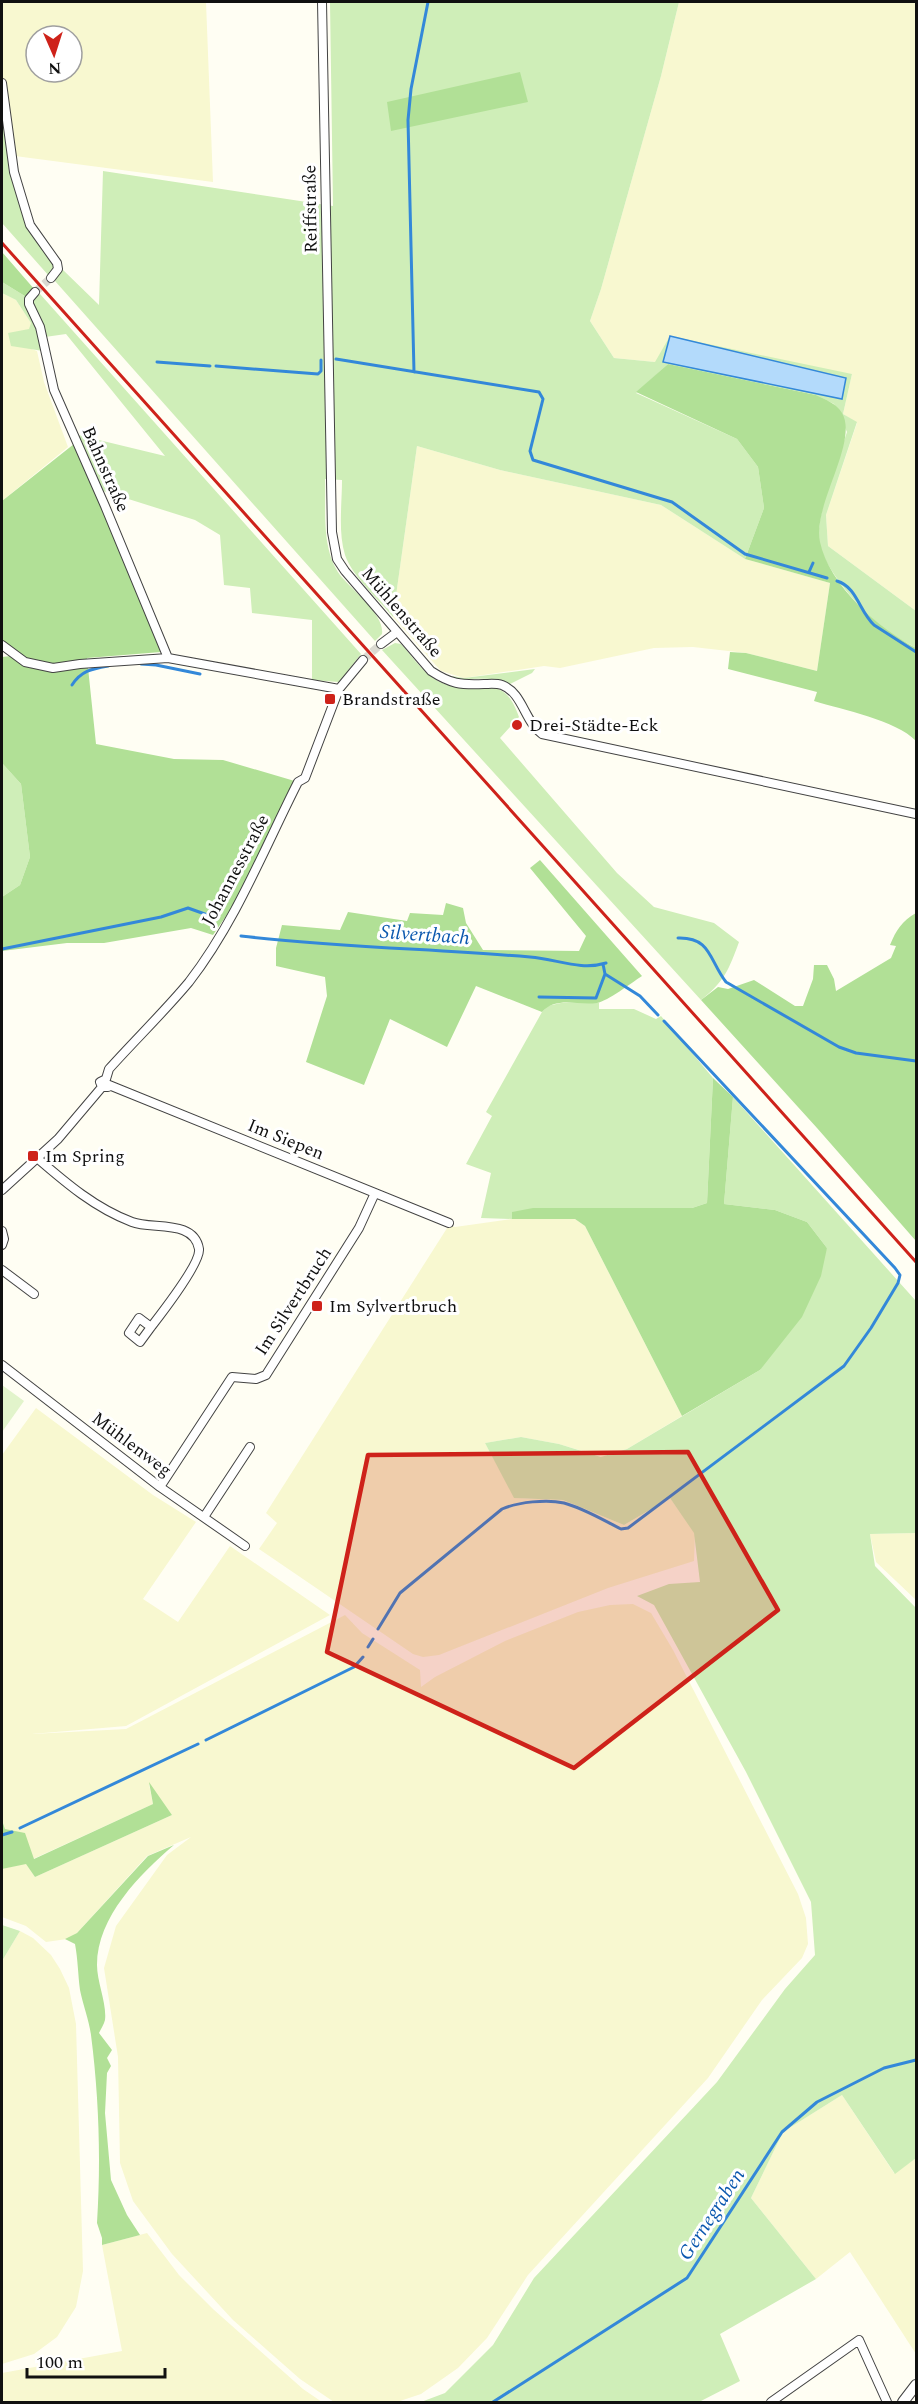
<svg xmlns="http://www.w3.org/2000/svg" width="918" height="2404" viewBox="0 0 918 2404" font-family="Spectral,serif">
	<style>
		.farmland { fill: #f8f8d0; fill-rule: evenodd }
		.green { fill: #cfeeb8 }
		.forest { fill: #b1e096 }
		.pitch { fill: #e2f4cb }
		.water { fill: #b3dafb; stroke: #3388d9; stroke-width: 1.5 }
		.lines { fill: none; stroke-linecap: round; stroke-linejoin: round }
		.stream { stroke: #3388d9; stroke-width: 3 }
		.minor-tunnel { stroke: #dbdad1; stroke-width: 8; stroke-dasharray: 8 4; stroke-linecap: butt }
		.minor-casing { stroke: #434343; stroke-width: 10 }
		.tertiary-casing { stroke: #434343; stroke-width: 12 }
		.minor { stroke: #fff; stroke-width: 8 }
		.tertiary { stroke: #fff; stroke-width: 10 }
		.rail { stroke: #ce221a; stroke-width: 3 }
		.marked { fill: #ce221a; fill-opacity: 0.2; stroke: #ce221a; stroke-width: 4.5; stroke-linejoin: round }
		.poi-dot { fill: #ce221a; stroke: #fff; stroke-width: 2 }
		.labels { text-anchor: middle; stroke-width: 6; stroke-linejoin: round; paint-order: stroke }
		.street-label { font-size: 18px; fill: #101010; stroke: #fff }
		.poi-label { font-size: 18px; fill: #101010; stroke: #fff; text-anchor: start }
		.water-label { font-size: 20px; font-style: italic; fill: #0d59af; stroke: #fff }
	</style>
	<rect width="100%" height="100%" fill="#fffef3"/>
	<path class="farmland" d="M 2,2 L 206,2 L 213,182 L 15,156 L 2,75 ZM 36,36 L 72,36 L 72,72 L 36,72 Z
		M 679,2 L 916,2 L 916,611 L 828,546 L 826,515 L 857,423 L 843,414 L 852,374 L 655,362 L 614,358 L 590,321 L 601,289 L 661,76 Z
		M 2,293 L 16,300 L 31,323 L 29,348 L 37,351 L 44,382 L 68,447 L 2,501 Z
		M 417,446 L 500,470 L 661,505 L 745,559 L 830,583 L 817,671 L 746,653 L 693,647 L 654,648 L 560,668 L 544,666 L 464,678 L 441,671 L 393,617 Z
		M 512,1219 L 575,1219 L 585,1226 L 682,1416 L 627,1449 L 602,1457 L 559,1444 L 521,1437 L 485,1443 L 515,1498 L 563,1500 L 624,1525 L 670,1498 L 695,1533 L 694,1561 L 608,1588 L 439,1655 L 423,1657 L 413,1654 L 259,1549 L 277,1523 L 266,1513 L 449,1225 L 455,1227 Z
		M 36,1408 L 153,1495 L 196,1522 L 143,1599 L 178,1622 L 230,1546 L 330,1615 L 126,1726 L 32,1734 L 126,1729 L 345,1615 L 362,1633 L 420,1670 L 421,1687 L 435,1677 L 505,1641 L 578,1612 L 610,1605 L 633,1604 L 651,1613 L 673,1650 L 798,1894 L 806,1918 L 808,1944 L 802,1958 L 762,2000 L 708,2078 L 528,2275 L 487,2338 L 458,2368 L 421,2394 L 397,2402 L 334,2402 L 300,2379 L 233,2320 L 172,2254 L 133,2201 L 120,2163 L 118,2057 L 104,1968 L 116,1926 L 167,1855 L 191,1837 L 147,1856 L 77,1933 L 67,1939 L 46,1942 L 26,1926 L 2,1917 L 2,1869 L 26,1863 L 35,1877 L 172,1815 L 149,1784 L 153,1804 L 33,1859 L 5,1829 L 2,1820 L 2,1455 Z
		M 916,1533 L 916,1600 L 876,1562 L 870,1534 Z
		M 20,1931 L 33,1938 L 51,1955 L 60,1969 L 69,1988 L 76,2024 L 83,2271 L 76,2307 L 57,2337 L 34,2354 L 2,2364 L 2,1961 Z
		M 842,2095 L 894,2173 L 916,2158 L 916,2354 L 850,2252 L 816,2279 L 751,2198 L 783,2132 Z
		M 147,2233 L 179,2275 L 213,2309 L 303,2389 L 322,2402 L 2,2402 L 2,2373 L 122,2351 L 102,2245 Z"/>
	<path class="green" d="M 330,2 L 679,2 L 661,76 L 601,289 L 590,321 L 614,358 L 655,362 L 670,336 L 852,374 L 843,414 L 857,422 L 826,515 L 828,546 L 916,611 L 916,648 C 910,644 902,641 896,637 C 870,621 823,571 819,540 C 816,514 838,459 847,432 L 834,404 L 816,395 L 668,364 L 636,393 L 737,439 L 758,467 L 764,508 L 745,559 L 661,505 L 500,470 L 417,446 L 393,617 C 379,600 352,576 345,555 C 338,532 342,504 342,480 L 325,479 C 326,510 321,549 340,575 C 352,590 385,615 382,634 L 375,641 L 55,281 L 61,268 L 99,305 L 103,171 L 333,206 Z
		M 2,110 L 9,160 L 29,225 L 55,264 L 56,269 L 49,276 L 2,223 Z
		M 2,282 L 28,298 L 39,329 L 43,351 L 11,346 L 8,333 L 29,329 L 31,323 L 16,300 L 2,293 Z
		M 40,294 L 361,654 L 339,682 L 312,680 L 312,620 L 252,613 L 250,588 L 224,585 L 220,535 L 195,520 L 103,491 L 74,434 L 165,456 L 66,334 L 45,337 L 32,305 L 33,300 Z
		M 395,643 L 401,644 C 413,657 425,676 442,683 C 480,698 502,668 519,717 L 500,738 L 617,873 L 654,907 L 714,923 L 739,942 C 729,969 725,981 701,1000 L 382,650 Z
		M 535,669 L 532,673 L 510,684 C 493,676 473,680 454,679 L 452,676 L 464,678 Z
		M 2,763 L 21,784 L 30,857 L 20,885 L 2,897 Z
		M 561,1003 L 599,1003 L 599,1009 L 634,1009 L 656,1019 L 661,1016 L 713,1078 L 707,1203 L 692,1208 L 512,1212 L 512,1219 L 481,1218 L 491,1173 L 466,1164 L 492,1116 L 486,1112 L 542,1012 L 547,1006 Z
		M 733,1097 L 916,1301 L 916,1533 L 870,1534 L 875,1566 L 916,1608 L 916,2158 L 895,2174 L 842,2095 L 783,2132 L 751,2198 L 816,2279 L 720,2334 L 740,2381 L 699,2402 L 421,2402 L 445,2393 L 493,2345 L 534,2278 L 717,2082 L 785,1989 L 815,1955 L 811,1902 L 746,1772 L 654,1605 L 637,1596 L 669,1584 L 700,1582 L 694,1533 L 670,1498 L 624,1525 L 563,1500 L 514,1498 L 485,1443 L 521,1437 L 559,1444 L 601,1457 L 627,1449 L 760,1370 L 827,1248 L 807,1222 L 775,1210 L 724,1204 Z
		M 2,1925 L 20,1931 L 2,1961 Z"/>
	<path class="forest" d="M 520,72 L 528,102 L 391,131 L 387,102 Z
		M 2,252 L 35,290 L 28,298 L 2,282 Z
		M 668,364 L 816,395 C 826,400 836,403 842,413 C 859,442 812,506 820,542 C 829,585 879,629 916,648 L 916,741 C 896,720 843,710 814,701 L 817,692 L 728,669 L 730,652 L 746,653 L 817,671 L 830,583 L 745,559 L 764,508 L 758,467 L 737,439 L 636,392 Z
		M 74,444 L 153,627 L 161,652 L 87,658 L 96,744 L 174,759 L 223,760 L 298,782 L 249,883 L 213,935 L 191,928 L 104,943 L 67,943 L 2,951 L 2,897 L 20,885 L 30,857 L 21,784 L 2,763 L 2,657 L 11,656 L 2,647 L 2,501 Z
		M 540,860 L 642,976 C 631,983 608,1001 597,1003 C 578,1006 556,996 542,1012 L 476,986 L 447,1047 L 390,1019 L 364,1085 L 306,1062 L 327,996 L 325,977 L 276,966 L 276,948 L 282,925 L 340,930 L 348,912 L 407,921 L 410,913 L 443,915 L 446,903 L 463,908 L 466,923 L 483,950 L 579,951 L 586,936 L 530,868 Z
		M 916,913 L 916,1241 L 817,1128 L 701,1000 L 718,987 L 728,989 L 754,980 L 795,1006 L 803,1006 L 813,979 L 814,965 L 827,965 L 834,979 L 836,991 L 891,958 L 896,946 L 890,945 C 896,930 902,921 916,913 Z
		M 713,1078 L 733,1097 L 724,1204 L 775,1210 L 807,1222 L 827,1248 L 821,1276 L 802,1317 L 760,1370 L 682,1416 L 585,1226 L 575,1219 L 512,1219 L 512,1212 L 533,1208 L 692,1208 L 707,1203 Z
		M 149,1782 L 172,1815 L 35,1877 L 26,1864 L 2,1869 L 2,1820 L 5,1829 L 25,1833 L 34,1859 L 153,1804 Z
		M 174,1845 C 140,1874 97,1917 97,1965 C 97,1982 107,2004 105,2020 C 104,2024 101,2029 99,2033 L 112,2050 L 107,2058 L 111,2066 L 107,2073 L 105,2113 L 111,2180 L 127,2215 L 140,2235 L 102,2245 L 102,2238 L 97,2223 C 101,2160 99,2097 91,2035 C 89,2020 83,2005 80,1990 C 78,1975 78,1960 75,1944 L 65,1939 L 77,1933 L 148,1856 Z"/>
	<path class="pitch" d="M 2,1385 L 24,1401 L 2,1432 Z"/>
	<path class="water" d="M 670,336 L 846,378 L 842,399 L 663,362 Z"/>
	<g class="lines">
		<path class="stream" d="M 336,359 L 539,392 L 543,399 L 530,451 L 533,460 L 672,502 L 745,554 L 827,578
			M 157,362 L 210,366
			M 216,366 L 318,374 L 321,371 L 321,360
			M 414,372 L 408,120 L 411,89 L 428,2
			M 809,572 L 813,563
			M 837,581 C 857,587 859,611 874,625 L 916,652
			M 141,664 L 156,665 L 200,674
			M 72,685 C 81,671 91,669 108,666
			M 241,936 C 337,947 433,949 530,957 C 557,959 580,971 606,963
			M 678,938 C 711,937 709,960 726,982 L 839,1047 L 856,1053 L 916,1061
			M 2,949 L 161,917 L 188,908 L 216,918
			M 603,964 L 605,974 L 640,996 L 658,1015
			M 539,997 L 596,998 L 605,974
			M 378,1629 L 400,1593 L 502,1509 C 518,1502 547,1499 564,1503 C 583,1508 603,1520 621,1529 L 628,1528 L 844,1366 L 871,1328 L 898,1283 L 900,1275 L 895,1268 L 664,1021
			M 368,1647 L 373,1639
			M 206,1740 L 354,1667 L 363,1657
			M 20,1828 L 198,1744
			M 2,1835 L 12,1832
			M 493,2402 L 687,2278 L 782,2132 L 817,2102 L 884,2068 L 916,2060"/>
		<path class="minor-tunnel" d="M 35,292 L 51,278
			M 363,660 L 381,644"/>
		<defs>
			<path id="minor" d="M 322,2 L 332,532 L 337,559 L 345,571 L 431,671 C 451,684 460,685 484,684 C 489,684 496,683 502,685 C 523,693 524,721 542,734 L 916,814
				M 2,83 L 14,172 L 30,225 L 57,263 L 58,269 L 51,278
				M 35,292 L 29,299 L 29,304 L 40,327 L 54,390 L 105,506 L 168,658
				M 381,644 L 397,632
				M 2,645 L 25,662 L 53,668 L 80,664 L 168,658 L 339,689
				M 109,1085 L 449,1223
				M 102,1087 L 100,1082 L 106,1079 L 109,1069 C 135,1040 164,1012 189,982 C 236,921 264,849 298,782 L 305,778 L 339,689 L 363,660
				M 37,1158 C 66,1183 95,1208 132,1222 C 152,1230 194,1219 199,1249 C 201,1263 161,1314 151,1327 L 139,1318 L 129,1333 L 140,1342 L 151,1327
				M 2,1190 L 58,1139 L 102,1087 L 108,1087
				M 2,1231 L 4,1239 L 2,1245
				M 2,1270 L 34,1294
				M 2,1365 L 160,1487 L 245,1546
				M 160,1487 L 232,1377 L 256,1379 L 266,1375 L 359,1228 L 375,1193
				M 204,1517 L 250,1447
				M 771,2402 L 859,2340 L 887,2402"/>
			<path id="tertiary" d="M 903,2402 L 916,2385"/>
		</defs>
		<use href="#minor" class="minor-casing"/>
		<use href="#tertiary" class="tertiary-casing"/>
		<use href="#minor" class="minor"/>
		<use href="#tertiary" class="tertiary"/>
		<path class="rail" d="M 2,243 L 916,1262"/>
	</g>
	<path class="marked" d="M 688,1452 L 778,1610 L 574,1768 L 327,1652 L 368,1455 Z"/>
	<g class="poi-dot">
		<rect x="324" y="693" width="12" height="12" rx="3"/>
		<circle cx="517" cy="725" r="6"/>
		<rect x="27" y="1150" width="12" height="12" rx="3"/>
		<rect x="311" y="1300" width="12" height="12" rx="3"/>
	</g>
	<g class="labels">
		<g class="street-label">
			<text transform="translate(310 209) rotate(-91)" y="6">Reiffstraße</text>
			<text transform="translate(106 469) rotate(66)" y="6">Bahnstraße</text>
			<text transform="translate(402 612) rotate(49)" y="6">Mühlenstraße</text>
			<text transform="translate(235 870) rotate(-62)" y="6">Johannesstraße</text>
			<text transform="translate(286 1139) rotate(22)" y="6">Im Siepen</text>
			<text transform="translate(293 1301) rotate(-57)" y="6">Im Silvertbruch</text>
			<text transform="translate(132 1444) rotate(37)" y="6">Mühlenweg</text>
		</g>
		<g class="poi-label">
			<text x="342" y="705">Brandstraße</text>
			<text x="529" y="731">Drei-Städte-Eck</text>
			<text x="45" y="1162">Im Spring</text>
			<text x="329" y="1312">Im Sylvertbruch</text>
		</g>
		<g class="water-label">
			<text transform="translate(425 934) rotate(4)" y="7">Silvertbach</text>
			<text transform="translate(711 2214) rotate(-57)" y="7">Gernegraben</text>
		</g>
	</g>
	<rect width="918" height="2404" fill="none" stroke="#101010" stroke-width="6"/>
	<g transform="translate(54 54) rotate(177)"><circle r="28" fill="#ffffff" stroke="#9f9f9f" stroke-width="1.5"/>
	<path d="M0-4.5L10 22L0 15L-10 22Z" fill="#ce221a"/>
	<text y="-9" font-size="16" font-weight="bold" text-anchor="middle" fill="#101010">N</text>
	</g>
	<path d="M27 2368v9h138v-9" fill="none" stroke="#101010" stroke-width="3"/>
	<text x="36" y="2368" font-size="18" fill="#101010" stroke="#ffffff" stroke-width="4.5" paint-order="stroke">100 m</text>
</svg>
